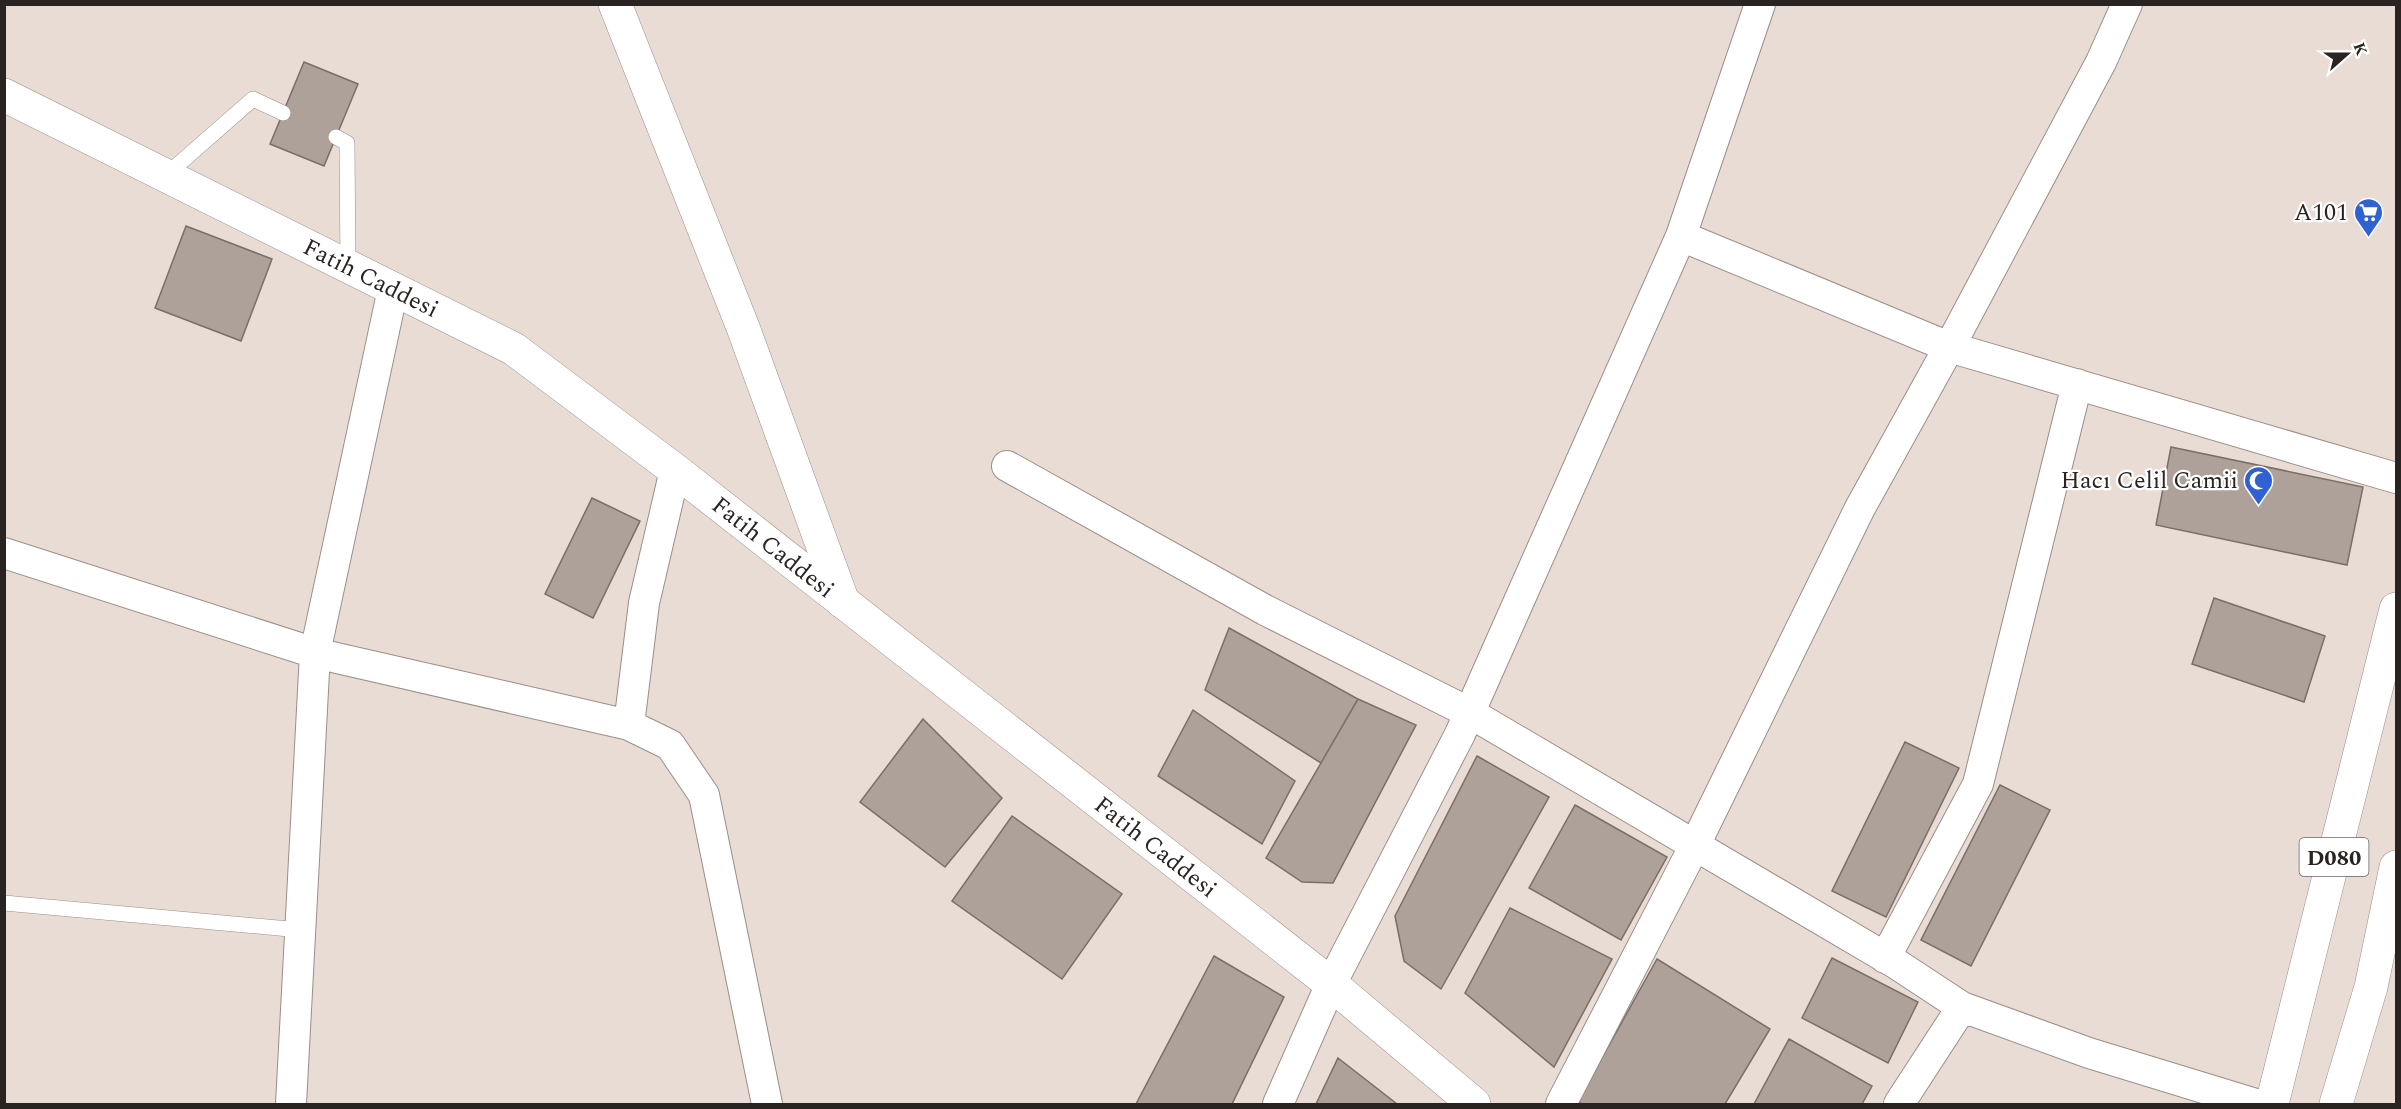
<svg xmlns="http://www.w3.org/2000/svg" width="2401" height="1109" viewBox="0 0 2401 1109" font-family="Spectral,serif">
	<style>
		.building { fill: #aea19a; stroke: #7a6e68; stroke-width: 1.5 }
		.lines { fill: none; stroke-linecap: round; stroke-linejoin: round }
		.service-casing { stroke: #9b8e87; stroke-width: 16 }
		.minor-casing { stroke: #9b8e87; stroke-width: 32 }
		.tertiary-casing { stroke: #9b8e87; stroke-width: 34 }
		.trunk-casing { stroke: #9b8e87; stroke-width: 34 }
		.service { stroke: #fff; stroke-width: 15 }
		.minor { stroke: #fff; stroke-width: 30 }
		.tertiary { stroke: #fff; stroke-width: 33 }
		.trunk { stroke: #fff; stroke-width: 33 }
		.labels { text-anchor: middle; stroke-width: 4.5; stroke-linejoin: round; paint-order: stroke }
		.shield { fill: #fff; stroke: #696664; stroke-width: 1.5 }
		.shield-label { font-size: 22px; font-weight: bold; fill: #292421 }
		.poi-label { font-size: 24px; fill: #292421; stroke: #fff; text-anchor: end }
		.street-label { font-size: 24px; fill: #292421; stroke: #fff }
	</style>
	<rect width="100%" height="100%" fill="#e9dcd4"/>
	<path class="building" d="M 304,62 L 358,84 L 324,166 L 270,144 Z
		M 186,226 L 272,259 L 241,341 L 155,308 Z
		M 2171,447 L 2363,487 L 2347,565 L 2156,525 Z
		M 592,498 L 640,521 L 593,618 L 545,594 Z
		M 2214,598 L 2325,636 L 2304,702 L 2192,664 Z
		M 1229,628 L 1358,699 L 1321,763 L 1205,690 Z
		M 1358,699 L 1416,725 L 1333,883 L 1302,882 L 1266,858 Z
		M 1193,710 L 1295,781 L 1262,844 L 1158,776 Z
		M 923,719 L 1002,798 L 945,867 L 860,802 Z
		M 1905,742 L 1959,768 L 1886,917 L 1832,891 Z
		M 1477,756 L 1549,797 L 1441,989 L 1404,961 L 1395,916 Z
		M 2000,785 L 2050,810 L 1971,966 L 1921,940 Z
		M 1575,805 L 1667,857 L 1621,940 L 1529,888 Z
		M 1012,816 L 1122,894 L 1062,979 L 952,901 Z
		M 1510,908 L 1612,959 L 1554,1067 L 1465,993 Z
		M 1214,956 L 1284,997 L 1232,1104 L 1136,1104 Z
		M 1832,958 L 1918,1002 L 1888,1063 L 1802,1018 Z
		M 1657,959 L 1770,1029 L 1725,1104 L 1582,1104 L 1578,1101 Z
		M 1789,1039 L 1872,1086 L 1862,1104 L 1754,1104 Z
		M 1338,1058 L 1397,1104 L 1316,1104 Z"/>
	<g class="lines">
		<defs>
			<path id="service" d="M 336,137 L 347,143 L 348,267
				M 165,176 L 253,99 L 283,113
				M 4,903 L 300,930"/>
			<path id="minor" d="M 1681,236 L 1949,347 L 2396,478
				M 1007,466 L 1265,610 L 1470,713 L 1895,963 L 1962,1007 L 2089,1053 L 2256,1104
				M 4,553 L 315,653 L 629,725 L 670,745 L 704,795 L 767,1104
				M 629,725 L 644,603 L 675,470
				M 1885,958 L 1978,784 L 2077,384
				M 291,1104 L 315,653 L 393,289
				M 1278,1104 L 1331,984 L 1460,734 L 1681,236 L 1760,4
				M 1561,1104 L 1694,847 L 1860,508 L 1958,331 L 2101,62 L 2127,4
				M 1899,1104 L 1962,1007"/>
			<g id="tertiary">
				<path d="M 615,4 L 744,330 L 843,602"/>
				<path id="s1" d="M 4,95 L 514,349 L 675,470 L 1331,984 L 1474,1104"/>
			</g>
			<path id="trunk" d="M 2272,1104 L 2396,609
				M 2336,1104 L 2371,987 L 2396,867"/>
		</defs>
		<use href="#service" class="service-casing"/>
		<use href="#minor" class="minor-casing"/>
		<use href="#tertiary" class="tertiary-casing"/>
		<use href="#trunk" class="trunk-casing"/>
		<use href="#service" class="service"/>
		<use href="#minor" class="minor"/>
		<use href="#tertiary" class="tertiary"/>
		<use href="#trunk" class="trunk"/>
	</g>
	<defs>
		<symbol id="supermarket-pin" viewBox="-11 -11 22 30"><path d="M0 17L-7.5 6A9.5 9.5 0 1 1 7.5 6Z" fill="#3061d0" stroke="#fff"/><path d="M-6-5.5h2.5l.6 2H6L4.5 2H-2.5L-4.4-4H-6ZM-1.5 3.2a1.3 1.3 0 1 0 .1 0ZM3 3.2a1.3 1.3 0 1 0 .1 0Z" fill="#fff"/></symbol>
		<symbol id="mosque-pin" viewBox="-11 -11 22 30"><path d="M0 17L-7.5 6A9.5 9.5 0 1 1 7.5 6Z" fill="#3061d0" stroke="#fff"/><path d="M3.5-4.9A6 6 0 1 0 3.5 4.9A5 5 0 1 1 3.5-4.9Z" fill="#fff"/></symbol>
	</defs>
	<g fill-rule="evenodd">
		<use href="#supermarket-pin" x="2352" y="196" width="33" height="45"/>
		<use href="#mosque-pin" x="2242" y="464" width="33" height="45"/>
	</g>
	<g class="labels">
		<rect class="shield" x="2299.5" y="838" width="69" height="38" rx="4.5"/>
		<g class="shield-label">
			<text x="2334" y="865">D080</text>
		</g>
		<g class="poi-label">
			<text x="2348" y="220">A101</text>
			<text x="2238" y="488">Hacı Celil Camii</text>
		</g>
		<g class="street-label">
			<text dy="8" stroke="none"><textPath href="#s1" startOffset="410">Fatih Caddesi</textPath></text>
			<text dy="8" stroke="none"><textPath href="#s1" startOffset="896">Fatih Caddesi</textPath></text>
			<text dy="8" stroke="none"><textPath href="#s1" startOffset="1382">Fatih Caddesi</textPath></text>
		</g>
	</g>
	<rect width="2401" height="1109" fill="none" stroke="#292421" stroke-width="12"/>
	<g transform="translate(2347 54) rotate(69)" stroke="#ffffff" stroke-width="4.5" paint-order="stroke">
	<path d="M0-4.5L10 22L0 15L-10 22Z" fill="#292421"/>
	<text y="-9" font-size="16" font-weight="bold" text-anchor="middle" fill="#292421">K</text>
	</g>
</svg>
